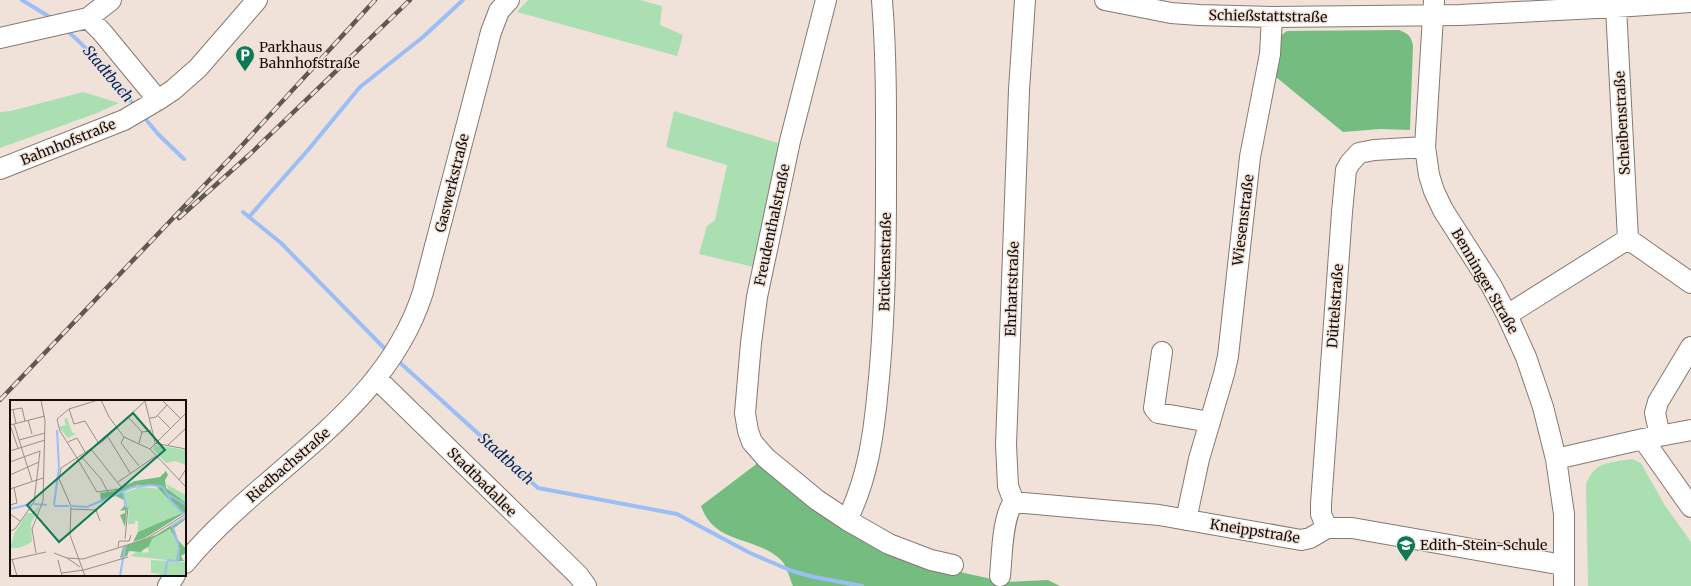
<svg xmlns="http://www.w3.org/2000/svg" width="1691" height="586" viewBox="0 0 1691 586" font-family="Merriweather,serif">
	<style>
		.green { fill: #a9dfb1 }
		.forest { fill: #75bc81 }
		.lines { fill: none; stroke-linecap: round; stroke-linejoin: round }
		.stream { stroke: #9abef5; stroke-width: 4 }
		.minor-casing { stroke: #857971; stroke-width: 22 }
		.minor { stroke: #fff; stroke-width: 20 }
		.rail-casing { stroke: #605853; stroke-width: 4.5 }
		.rail { stroke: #f0e2d9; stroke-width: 3; stroke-dasharray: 9; stroke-linecap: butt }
		.labels { text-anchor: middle; stroke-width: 3; stroke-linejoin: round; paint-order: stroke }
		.street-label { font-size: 14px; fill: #140f0c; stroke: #f0e2d9 }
		.poi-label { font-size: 14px; fill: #140f0c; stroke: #f0e2d9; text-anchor: start }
		.water-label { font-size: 15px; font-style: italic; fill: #00245f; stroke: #f0e2d9 }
		.inset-river { fill: none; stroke: #9abef5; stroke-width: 2 }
		.inset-road { fill: none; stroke: #988e87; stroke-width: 1 }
		.view { fill: #0e7a55; fill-opacity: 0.15; stroke: #0e7a55; stroke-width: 2 }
		.inset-edge { fill: none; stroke: #140f0c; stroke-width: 2 }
	</style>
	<rect width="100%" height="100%" fill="#f0e2d9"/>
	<path class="green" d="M 528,0 L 640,0 L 662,6 L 660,25 L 683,35 L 677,56 L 517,12 Z
		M 83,92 L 119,103 L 97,113 L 0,148 L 0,112 L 11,111 Z
		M 674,111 L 781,144 L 754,267 L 699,254 L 707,226 L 715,220 L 727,165 L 666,147 Z
		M 1632,459 L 1641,463 L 1664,504 L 1691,542 L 1691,586 L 1588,586 L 1586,485 C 1594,461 1609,463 1632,459 Z"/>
	<path class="forest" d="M 1399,30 C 1409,34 1411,36 1413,46 L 1410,130 L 1380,129 L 1343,132 L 1276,77 L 1279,37 L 1287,31 Z
		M 759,462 L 933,566 L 1005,582 L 1048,580 L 1060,586 L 793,586 C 790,579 787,567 782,561 C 756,535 715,546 701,506 Z"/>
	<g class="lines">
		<path class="stream" d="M 22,0 L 53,19
			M 66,30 C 94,53 112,79 135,106
			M 143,116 L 158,134 L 184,159
			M 243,212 L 281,243 L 388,352
			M 249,217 L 308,150 L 360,87 L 423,37 L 463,0
			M 396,359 L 538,488 L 677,514 L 750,553 L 792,571 L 814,577 L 862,586"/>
		<defs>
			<path id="minor" d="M 826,0 L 790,141 L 757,297 L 751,343 L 745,413 L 748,431 L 752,442 L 766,458 L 817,500 L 847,520 L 889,544 L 931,560 L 953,565
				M 1105,0 L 1171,13 L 1199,15 L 1272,17 L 1460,15 L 1616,7 L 1691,2
				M 1434,0 L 1425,147 L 1429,175 L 1434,191 L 1443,210 L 1491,285 L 1507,315 L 1526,357 L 1543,407 L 1556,459 L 1564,514 L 1564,586
				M 1616,7 L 1628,239
				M 88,18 L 102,32 L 158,100
				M 0,38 L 88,18 L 111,0
				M 0,169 L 124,120 L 158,100 L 173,90 L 198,68 L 257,0
				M 1507,315 L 1628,239 L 1691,283
				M 1162,352 L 1154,408 L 1158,413 L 1210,422
				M 376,378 L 578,575 L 586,586
				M 1660,436 L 1655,413 L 1658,402 L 1691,347
				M 1643,439 L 1691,507
				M 1556,459 L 1643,439 L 1691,430
				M 1014,502 L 1159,515 L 1301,540 L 1310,538 L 1327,528 L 1352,528 L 1563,565
				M 847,520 C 868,478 874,433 878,388 C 885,321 886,255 886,188 C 886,125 887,63 882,0
				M 1186,520 L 1199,459 L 1224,374 L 1228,356 L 1250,157 L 1270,54 L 1272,17
				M 1327,528 L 1321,514 L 1321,504 L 1342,212 L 1346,170 L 1350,163 L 1359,153 L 1374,150 L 1425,147
				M 185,563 C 262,470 385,413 423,292 L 491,32 L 499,11 L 509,0
				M 1000,576 C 1002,557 1002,516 1014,502 L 1008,486 L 1006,445 L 1019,90 L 1025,0
				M 168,586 L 175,575"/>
		</defs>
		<use href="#minor" class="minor-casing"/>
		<use href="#minor" class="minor"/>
		<defs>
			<path id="rail" d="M 179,218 L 249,155 L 410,0
				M 0,400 L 235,153 L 375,0"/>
		</defs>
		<use href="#rail" class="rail-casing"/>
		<use href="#rail" class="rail"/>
	</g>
	<defs>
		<symbol id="parking-pin" viewBox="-11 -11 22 30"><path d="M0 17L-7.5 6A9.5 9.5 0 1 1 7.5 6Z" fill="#0e7a55" stroke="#f0e2d9"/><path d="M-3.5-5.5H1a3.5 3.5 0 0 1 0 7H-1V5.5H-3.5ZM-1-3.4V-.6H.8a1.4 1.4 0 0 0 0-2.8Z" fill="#fff"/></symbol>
		<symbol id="school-pin" viewBox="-11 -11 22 30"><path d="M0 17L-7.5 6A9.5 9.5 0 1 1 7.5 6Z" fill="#0e7a55" stroke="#f0e2d9"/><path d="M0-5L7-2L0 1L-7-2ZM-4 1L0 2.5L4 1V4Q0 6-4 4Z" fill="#fff"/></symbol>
	</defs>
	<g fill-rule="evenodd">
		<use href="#parking-pin" x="234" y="44" width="22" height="30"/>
		<use href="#school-pin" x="1395" y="534" width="22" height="30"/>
	</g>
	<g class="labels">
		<g class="street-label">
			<text transform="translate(1268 16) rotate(1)" y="5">Schießstattstraße</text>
			<text transform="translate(1622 123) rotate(-93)" y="5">Scheibenstraße</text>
			<text transform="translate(68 142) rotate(-22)" y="5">Bahnhofstraße</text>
			<text transform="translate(452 183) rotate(-76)" y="5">Gaswerkstraße</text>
			<text transform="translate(1243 220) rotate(-83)" y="5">Wiesenstraße</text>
			<text transform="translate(772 225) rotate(-78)" y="5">Freudenthalstraße</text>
			<text transform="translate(885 262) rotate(-89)" y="5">Brückenstraße</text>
			<text transform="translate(1485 281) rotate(60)" y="5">Benninger Straße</text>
			<text transform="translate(1012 289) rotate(-88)" y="5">Ehrhartstraße</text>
			<text transform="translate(1335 306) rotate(-86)" y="5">Düttelstraße</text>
			<text transform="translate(288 465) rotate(-41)" y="5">Riedbachstraße</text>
			<text transform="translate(482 482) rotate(45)" y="5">Stadtbadallee</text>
			<text transform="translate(1255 531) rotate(9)" y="5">Kneippstraße</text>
		</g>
		<g class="poi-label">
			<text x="259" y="52">Parkhaus<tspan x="259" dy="16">Bahnhofstraße</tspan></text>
			<text x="1420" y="550">Edith-Stein-Schule</text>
		</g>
		<g class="water-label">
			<text transform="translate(108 74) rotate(50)" y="5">Stadtbach</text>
			<text transform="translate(506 459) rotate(42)" y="5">Stadtbach</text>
		</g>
	</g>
	<g transform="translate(10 400)">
		<rect width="176" height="176" fill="#f0e2d9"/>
		<path d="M 57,18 L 62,32 L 66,34 L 58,38 L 49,27 L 56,25 L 54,19 ZM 145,45 L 176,50 L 176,65 L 165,61 L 156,63 L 143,49 ZM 156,84 L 176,95 L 176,103 L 160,93 ZM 130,87 L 151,89 L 172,113 L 128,132 L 128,121 L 125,121 L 125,124 L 118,124 L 119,108 L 117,108 L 115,99 L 106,96 ZM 30,105 L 21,124 L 22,142 L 9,148 L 0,148 L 5,132 L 17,113 L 23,113 ZM 158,130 L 163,131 L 170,144 L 166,161 L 120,156 L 132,148 L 133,153 L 139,152 L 137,147 L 142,139 ZM 141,160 L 176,162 L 176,176 L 141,176 L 152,174 L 141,173 Z" fill="#a9dfb1"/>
		<path d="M 156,71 L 158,75 L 155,80 L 156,88 L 176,103 L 176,112 L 135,138 L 123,142 L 128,132 L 172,113 L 145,85 L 127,85 L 113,92 L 117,108 L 115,127 L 110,115 L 115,113 L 115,110 L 110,111 L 115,105 L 114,100 L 106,96 L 91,100 L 90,93 L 103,91 L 125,81 L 150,77 ZM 176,116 L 176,119 L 164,128 L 168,140 L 176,149 L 176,153 L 171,156 L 174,161 L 166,161 L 169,144 L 160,129 L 142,139 L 139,146 L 130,152 L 119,151 L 117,156 L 110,158 L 113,147 L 146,135 Z" fill="#75bc81"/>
		<path class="inset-river" d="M 113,92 L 116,108M 156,93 L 176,105M 24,104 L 37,105M 44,105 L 49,67 L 47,30M 44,106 L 59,106M 62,106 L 77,107 L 123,87 L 141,85 L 153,87 L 161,101 L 174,114M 0,109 L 21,104M 169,146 L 162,126 L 176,117M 157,160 L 168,161 L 169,147M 110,176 L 115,147M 155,176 L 157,161"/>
		<path class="inset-road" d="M 91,0 L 99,17 L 114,37 L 140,49 L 176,87M 152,0 L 170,18M 135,1 L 145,42M 59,9 L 64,24 L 75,21 L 89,44M 0,10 L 12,8 L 15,21M 3,10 L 6,23M 147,15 L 160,28M 119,18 L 132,32M 140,18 L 146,17 L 157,5M 18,20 L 22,34M 4,24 L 22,81M 98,37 L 120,73M 114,37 L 111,43 L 129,66M 9,40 L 35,33M 58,42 L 67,38 L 75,52M 129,43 L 132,32 L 141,31M 144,43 L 176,49M 157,46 L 176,28M 8,48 L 0,25 L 35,16M 81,49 L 111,87M 140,49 L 176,13M 0,51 L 35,40M 70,55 L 91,79 L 98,92M 67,58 L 50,31 L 47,19 L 59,9 L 88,0M 67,58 L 87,92 L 108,89M 0,62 L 30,51 L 24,102 L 5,129 L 0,131M 0,75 L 29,62M 169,80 L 176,69M 108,82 L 146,56M 0,89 L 33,78M 0,105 L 7,103 L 4,87M 61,109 L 86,110 L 90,121M 0,114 L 10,121M 115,139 L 118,107M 108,147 L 109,141 L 119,141 L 121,135M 26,153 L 22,129 L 33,101 L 35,21 L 31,0M 44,153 L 57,158 L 73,159 L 136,139 L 176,114M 57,158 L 70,167M 2,159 L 7,176M 0,160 L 36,152M 48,160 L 52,176M 52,173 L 74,170 L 118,157M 75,176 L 60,135 L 61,106 L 49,79 L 51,68 L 93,41 L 136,0"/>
		<path class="view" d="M 123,13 L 155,50 L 49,142 L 17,105 Z"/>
		<rect width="176" height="176" class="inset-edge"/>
	</g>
</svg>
